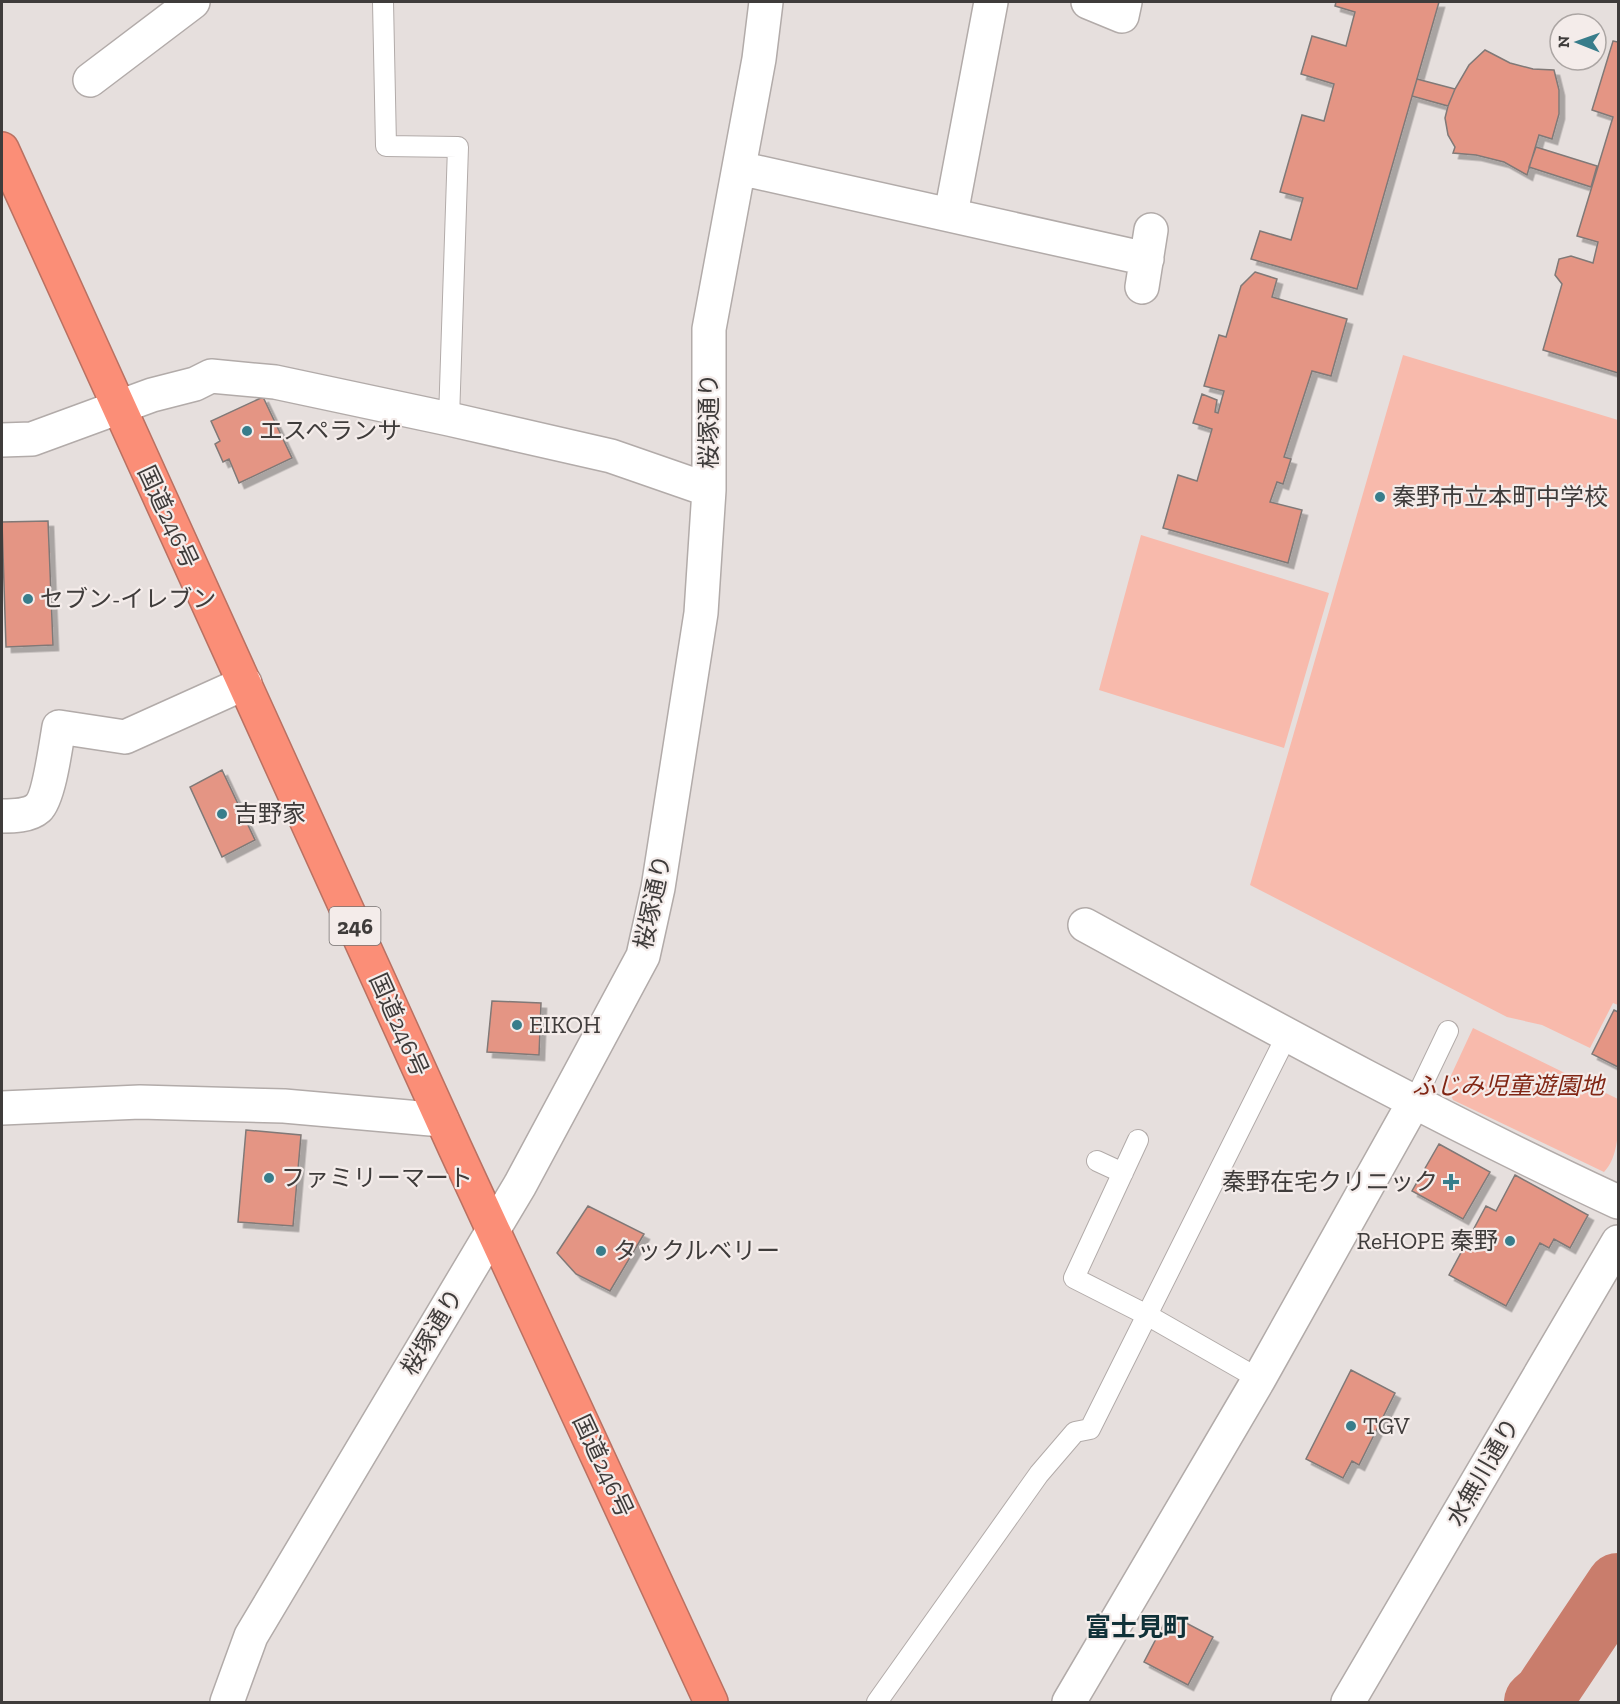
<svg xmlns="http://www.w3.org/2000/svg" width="1620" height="1704" viewBox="0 0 1620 1704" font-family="'Zilla Slab','Noto Sans JP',serif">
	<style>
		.green { fill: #f8baac }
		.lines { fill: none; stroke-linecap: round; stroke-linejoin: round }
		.river { stroke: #c97d6c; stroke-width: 64 }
		.building { fill: #e49584; stroke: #807977; stroke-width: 1.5; filter: url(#shadow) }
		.lane-casing { stroke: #b2aba9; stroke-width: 22 }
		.street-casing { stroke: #b2aba9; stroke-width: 36 }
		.secondary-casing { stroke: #b2aba9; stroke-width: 36 }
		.highway-casing { stroke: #b97162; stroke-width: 36 }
		.lane { stroke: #fff; stroke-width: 20 }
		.street { stroke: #fff; stroke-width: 33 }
		.secondary { stroke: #fff; stroke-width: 33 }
		.highway { stroke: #fb8e77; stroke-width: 33 }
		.poi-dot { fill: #387d8b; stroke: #f4ecea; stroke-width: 2 }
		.labels { text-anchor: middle; stroke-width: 4.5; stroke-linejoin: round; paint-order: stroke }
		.shield { fill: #f4ecea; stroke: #757170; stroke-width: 1.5 }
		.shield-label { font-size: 22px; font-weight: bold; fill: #3f3c3b }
		.street-label { font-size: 24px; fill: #3f3c3b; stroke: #f4ecea }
		.poi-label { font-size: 24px; fill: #3f3c3b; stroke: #f4ecea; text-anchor: start }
		.park-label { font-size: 24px; font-style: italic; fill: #812614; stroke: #f4ecea }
		.neighbourhood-label { font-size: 26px; font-weight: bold; fill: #103138; stroke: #f4ecea }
	</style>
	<defs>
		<filter id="shadow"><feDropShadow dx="5.5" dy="5.5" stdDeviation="0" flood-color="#0004"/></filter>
	</defs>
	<rect width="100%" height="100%" fill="#e6dfdd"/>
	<path class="green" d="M 1403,355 L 1618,420 L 1618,1005 L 1613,1003 L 1590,1048 L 1542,1025 L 1507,1017 L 1250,885 Z
		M 1141,535 L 1329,593 L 1284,748 L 1099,690 Z
		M 1473,1028 L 1618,1099 C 1619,1122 1620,1156 1604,1172 L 1453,1100 L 1447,1084 Z"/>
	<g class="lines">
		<path class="river" d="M 1536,1702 L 1545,1694 L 1618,1585"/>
	</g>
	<path class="building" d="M 1336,2 L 1439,2 L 1357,289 L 1251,259 L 1260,231 L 1291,240 L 1303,198 L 1280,192 L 1302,115 L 1324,121 L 1334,84 L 1301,74 L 1312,36 L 1346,46 L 1355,12 L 1335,6 Z
		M 1613,41 L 1618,42 L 1618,373 L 1543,350 L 1562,284 L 1555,275 L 1559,259 L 1571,256 L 1593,263 L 1598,242 L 1577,236 L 1613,117 L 1592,110 Z
		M 1485,50 L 1510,63 L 1533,69 L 1554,70 L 1559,90 L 1559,114 L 1552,139 L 1539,135 L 1527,175 L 1504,162 L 1476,155 L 1453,153 L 1455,147 L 1448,135 L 1445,118 L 1448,106 L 1455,89 L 1469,65 Z
		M 1417,79 L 1455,89 L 1448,106 L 1412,96 Z
		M 1536,147 L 1597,166 L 1591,187 L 1529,167 Z
		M 1255,272 L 1277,279 L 1272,297 L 1347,319 L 1331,376 L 1312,371 L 1284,457 L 1291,459 L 1283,484 L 1277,482 L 1270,502 L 1302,510 L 1288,563 L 1163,528 L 1178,475 L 1197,481 L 1212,429 L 1193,423 L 1202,394 L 1217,400 L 1215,412 L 1218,413 L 1224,391 L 1204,386 L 1219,335 L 1226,337 L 1241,286 Z
		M 263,397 L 292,458 L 239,483 L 229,459 L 223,462 L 215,444 L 220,441 L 211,421 Z
		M 48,521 L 53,645 L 6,647 L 2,522 Z
		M 222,770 L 255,840 L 222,857 L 190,787 Z
		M 492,1001 L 541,1003 L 539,1055 L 487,1052 Z
		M 1614,1010 L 1618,1012 L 1618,1067 L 1592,1054 Z
		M 246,1130 L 301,1135 L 293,1226 L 238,1222 Z
		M 1439,1144 L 1490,1172 L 1463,1219 L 1412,1191 Z
		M 1515,1175 L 1588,1215 L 1570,1248 L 1554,1239 L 1549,1248 L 1540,1243 L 1506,1306 L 1449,1275 L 1486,1206 L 1496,1211 Z
		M 588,1206 L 644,1234 L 610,1291 L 576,1274 L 557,1253 Z
		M 1351,1370 L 1395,1393 L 1359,1465 L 1352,1461 L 1343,1478 L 1306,1459 Z
		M 1169,1614 L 1213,1637 L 1188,1685 L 1144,1662 Z"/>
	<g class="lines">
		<defs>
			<path id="lane" d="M 383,2 L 386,146 L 458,147 L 449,419
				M 1414,1102 L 1448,1031
				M 1138,1140 L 1074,1278 L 1147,1315 L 1259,1379
				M 1097,1161 L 1123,1173
				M 877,1702 L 1039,1474 L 1075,1432 L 1090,1429 L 1287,1035"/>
			<path id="street" d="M 1088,2 L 1122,16 L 1125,2
				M 90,80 L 193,2
				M 739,168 L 1147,259
				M 951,214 L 991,2
				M 1142,287 L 1151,230
				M 2,440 L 32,439 L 152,395 L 195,384 L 211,376 L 275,382 L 449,419 L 611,456 L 709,490
				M 2,816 C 13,816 29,816 38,808 C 49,798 56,744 59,727 L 125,737 L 245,683
				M 1085,925 C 1261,1021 1437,1118 1618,1202
				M 2,1108 L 140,1102 L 284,1106 L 442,1120
				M 227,1702 L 251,1636 L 520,1185 L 643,956 L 658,888 L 701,613 L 709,490 L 709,329 L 759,59 L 766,2
				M 1069,1702 L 1259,1379 L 1414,1102"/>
			<path id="secondary" d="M 1348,1702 L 1618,1242"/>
			<path id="highway" d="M 2,149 L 455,1148 L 711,1702"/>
		</defs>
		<use href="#lane" class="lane-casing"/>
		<use href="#street" class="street-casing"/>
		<use href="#secondary" class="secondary-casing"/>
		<use href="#highway" class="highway-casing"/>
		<use href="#lane" class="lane"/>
		<use href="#street" class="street"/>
		<use href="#secondary" class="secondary"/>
		<use href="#highway" class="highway"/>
	</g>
	<g class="poi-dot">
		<circle cx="247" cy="431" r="6"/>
		<circle cx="1380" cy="497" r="6"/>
		<circle cx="28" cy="599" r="6"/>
		<circle cx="222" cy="814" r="6"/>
		<circle cx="517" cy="1025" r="6"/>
		<circle cx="269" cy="1178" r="6"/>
		<path d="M1448 1173h6v6h6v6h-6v6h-6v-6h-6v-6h6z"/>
		<circle cx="1510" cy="1241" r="6"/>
		<circle cx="601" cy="1251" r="6"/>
		<circle cx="1351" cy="1426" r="6"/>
	</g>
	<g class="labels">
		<rect class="shield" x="329.5" y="907" width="51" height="38" rx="4.5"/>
		<g class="shield-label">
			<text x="355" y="934">246</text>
		</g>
		<g class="street-label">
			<text transform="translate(709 421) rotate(-90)" y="8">桜塚通り</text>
			<text transform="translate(168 517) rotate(65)" y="8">国道246号</text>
			<text transform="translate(653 902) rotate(-78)" y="8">桜塚通り</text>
			<text transform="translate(399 1025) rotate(66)" y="8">国道246号</text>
			<text transform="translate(432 1332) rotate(-59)" y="8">桜塚通り</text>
			<text transform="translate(603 1466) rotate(65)" y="8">国道246号</text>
			<text transform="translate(1483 1472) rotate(-60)" y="8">水無川通り</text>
		</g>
		<g class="poi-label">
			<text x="259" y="439">エスペランサ</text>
			<text x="1392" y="505">秦野市立本町中学校</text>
			<text x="40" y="607">セブン-イレブン</text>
			<text x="234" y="822">吉野家</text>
			<text x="529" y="1033">EIKOH</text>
			<text x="281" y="1186">ファミリーマート</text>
			<text x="1438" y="1190" text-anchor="end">秦野在宅クリニック</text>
			<text x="1498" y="1249" text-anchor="end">ReHOPE 秦野</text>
			<text x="613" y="1259">タックルベリー</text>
			<text x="1363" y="1434">TGV</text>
		</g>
		<g class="park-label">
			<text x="1508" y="1094">ふじみ児童遊園地</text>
		</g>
		<g class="neighbourhood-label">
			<text x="1137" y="1636">富士見町</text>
		</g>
	</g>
	<rect width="1620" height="1704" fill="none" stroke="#3f3c3b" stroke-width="6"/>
	<g transform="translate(1578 42) rotate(271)"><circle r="28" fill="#f4ecea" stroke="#aca6a4" stroke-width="1.5"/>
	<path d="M0-4.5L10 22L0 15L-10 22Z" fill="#387d8b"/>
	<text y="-9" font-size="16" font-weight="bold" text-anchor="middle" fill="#3f3c3b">N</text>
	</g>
</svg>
